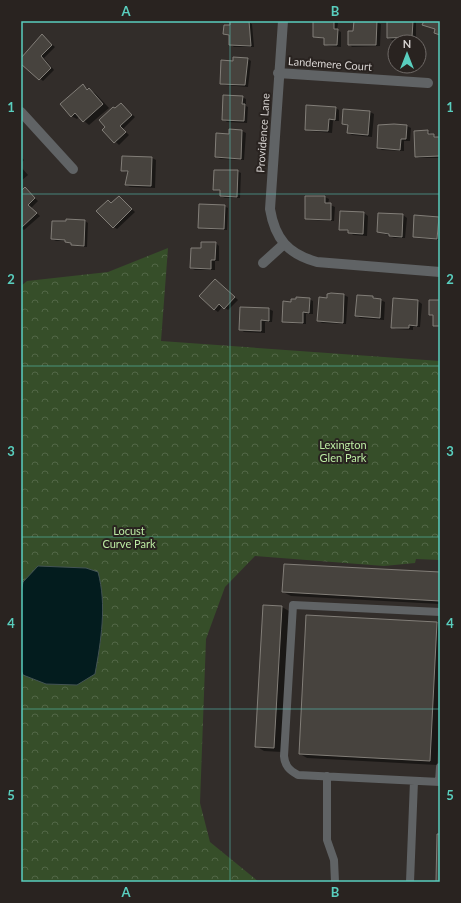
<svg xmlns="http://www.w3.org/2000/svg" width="461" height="903" viewBox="0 0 461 903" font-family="Lato,sans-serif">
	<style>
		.forest { fill: url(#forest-crowns) }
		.water { fill: #031c1e; stroke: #435354 }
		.shadow { fill: #0007 }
		.building { fill: #47433e; stroke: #827e78 }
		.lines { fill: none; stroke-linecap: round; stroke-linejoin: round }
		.service { stroke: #606365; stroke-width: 8 }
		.minor { stroke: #606365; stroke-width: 10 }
		.grid { fill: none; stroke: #59cebe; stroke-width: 1; stroke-opacity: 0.55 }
		.labels { text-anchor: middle; stroke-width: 4; stroke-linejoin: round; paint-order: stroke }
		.street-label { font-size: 11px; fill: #d8d4d2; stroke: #292320 }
		.park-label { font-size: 11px; fill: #bceba3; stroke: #292320 }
		.neatline { fill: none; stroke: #59cebe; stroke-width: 1.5 }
		.grid-label { font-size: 13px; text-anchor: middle; font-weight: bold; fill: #59cebe }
	</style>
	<defs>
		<pattern id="forest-crowns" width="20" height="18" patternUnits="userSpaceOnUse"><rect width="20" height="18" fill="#364e29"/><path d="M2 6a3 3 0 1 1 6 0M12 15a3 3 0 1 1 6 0" fill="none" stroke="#526747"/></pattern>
	</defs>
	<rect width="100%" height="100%" fill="#322d2a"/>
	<path class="forest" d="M 168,248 L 161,341 L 440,361 L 440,560 L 416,559 L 415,563 L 384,566 L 255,556 L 225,587 L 206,639 L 200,803 L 210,842 L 259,882 L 21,882 L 21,286 L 27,281 L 108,272 Z"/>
	<path class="water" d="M 38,566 L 86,568 L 98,572 C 107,605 101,641 95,674 L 77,685 L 46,684 L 23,675 L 21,670 L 21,593 L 23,582 Z"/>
	<path class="shadow" d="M 314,21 L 338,23 L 337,30 L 341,32 L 341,47 L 329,46 L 325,44 L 325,39 L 314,37 Z
		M 355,21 L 372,21 L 381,24 L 380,46 L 352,47 L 349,44 L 354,32 Z
		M 388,21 L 416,21 L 416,39 L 392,40 L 388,38 Z
		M 248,22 L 252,24 L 254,47 L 234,47 L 230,44 L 230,36 L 224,34 L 231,26 Z
		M 42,36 L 55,47 L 44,58 L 54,70 L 43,81 L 21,62 L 21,59 Z
		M 248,59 L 251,61 L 248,87 L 224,85 L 221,83 L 234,62 Z
		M 83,86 L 95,93 L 109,108 L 89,125 L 79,117 L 77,119 L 71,116 Z
		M 242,97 L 246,99 L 246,106 L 248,107 L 247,123 L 227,122 L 223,119 Z
		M 121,104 L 135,117 L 123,129 L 129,135 L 119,145 L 103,130 Z
		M 336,108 L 339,110 L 339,121 L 333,121 L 332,133 L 310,131 L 306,129 Z
		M 370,112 L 374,114 L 372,137 L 352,135 L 348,133 L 348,126 L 343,124 Z
		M 407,126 L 411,128 L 410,141 L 404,141 L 404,151 L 382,150 L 378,148 Z
		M 242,131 L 246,133 L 244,160 L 220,159 L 216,157 L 230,135 Z
		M 428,131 L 432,135 L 440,138 L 440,158 L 419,158 L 416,156 L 415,132 Z
		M 21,157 L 24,160 L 21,163 Z
		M 123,157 L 152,158 L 156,160 L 155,188 L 130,187 L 126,185 L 128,173 L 122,170 Z
		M 21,167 L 28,175 L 21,181 Z
		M 237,171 L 241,173 L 240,198 L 225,198 L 221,196 L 221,191 L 214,189 Z
		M 25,189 L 38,201 L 31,208 L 40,216 L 24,230 L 21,228 L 21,192 Z
		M 119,197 L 135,212 L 117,229 L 114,227 L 108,201 L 112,203 Z
		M 325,197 L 329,199 L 328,204 L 335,207 L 334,221 L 310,220 L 306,218 Z
		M 224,206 L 228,208 L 227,230 L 203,229 L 199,227 Z
		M 364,213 L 368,216 L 367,236 L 353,235 L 349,231 L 340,229 Z
		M 403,215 L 407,218 L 405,238 L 394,238 L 378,231 Z
		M 439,218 L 440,240 L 417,238 L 414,236 Z
		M 85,221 L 88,223 L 87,247 L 76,246 L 66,241 L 56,241 L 52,239 Z
		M 216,243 L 219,246 L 219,261 L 215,261 L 215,270 L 195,270 L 191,268 L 202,249 Z
		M 216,280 L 238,300 L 228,310 L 223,306 L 218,312 L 214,309 Z
		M 328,295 L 344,295 L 348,297 L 346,324 L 322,323 L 318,321 Z
		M 357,296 L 373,297 L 385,302 L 384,320 L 360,318 L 356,316 Z
		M 309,299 L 313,301 L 313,314 L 306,314 L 306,324 L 287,323 L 283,321 L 292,303 Z
		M 418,301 L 422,304 L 420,327 L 413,327 L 413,330 L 396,329 L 392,327 Z
		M 241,308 L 269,309 L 273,311 L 272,322 L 265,322 L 265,333 L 244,332 L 240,329 Z
		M 440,574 L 440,604 L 291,596 L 283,592 Z
		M 282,607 L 289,611 L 282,752 L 264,751 L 256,746 Z
		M 307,616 L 437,623 L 440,624 L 440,717 L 437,765 L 307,758 L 300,754 Z"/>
	<path class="building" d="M 230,21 L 249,21 L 251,46 L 229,45 L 229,35 L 223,34 L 224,25 L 230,25 Z
		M 313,21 L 334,21 L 334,29 L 338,29 L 337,45 L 324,45 L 324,38 L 313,37 Z
		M 354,21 L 377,21 L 376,45 L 348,45 L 348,31 L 353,31 Z
		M 387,21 L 413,21 L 412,37 L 387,38 Z
		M 424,21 L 440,21 L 440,35 L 434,33 L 435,29 L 422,25 Z
		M 42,34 L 52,45 L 41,56 L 51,68 L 39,80 L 21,64 L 21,58 Z
		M 233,57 L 248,58 L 245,85 L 220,84 L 221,60 L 233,61 Z
		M 83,84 L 87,90 L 89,88 L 103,104 L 83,122 L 75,113 L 71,117 L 60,104 Z
		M 223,95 L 243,96 L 242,104 L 245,104 L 244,121 L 222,120 Z
		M 121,103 L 132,115 L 120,126 L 126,132 L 114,143 L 102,130 L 105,127 L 99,120 L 113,107 L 115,108 Z
		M 306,105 L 336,107 L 335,120 L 329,119 L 328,131 L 305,130 Z
		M 343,109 L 370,111 L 368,135 L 347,133 L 348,125 L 342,124 Z
		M 394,124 L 407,125 L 406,139 L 401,139 L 400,150 L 377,148 L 378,125 Z
		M 229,129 L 242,130 L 241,159 L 215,157 L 216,133 L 229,134 Z
		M 428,130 L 428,134 L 434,134 L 434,137 L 440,137 L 440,156 L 415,157 L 414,131 Z
		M 122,156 L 152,157 L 151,186 L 125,185 L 128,171 L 121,171 Z
		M 214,170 L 238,170 L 237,197 L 220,196 L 220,190 L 213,190 Z
		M 25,187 L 35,198 L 28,205 L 37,213 L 21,228 L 21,191 Z
		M 119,196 L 132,209 L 113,228 L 96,211 L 108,200 L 111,203 Z
		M 305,196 L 325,196 L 325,203 L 331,203 L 331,220 L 305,219 Z
		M 199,204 L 225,205 L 224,229 L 198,228 Z
		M 340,211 L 364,212 L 363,234 L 348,233 L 348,230 L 339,230 Z
		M 378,213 L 403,214 L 402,237 L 389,236 L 389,234 L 377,232 Z
		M 414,215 L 439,217 L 437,239 L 413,237 Z
		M 66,219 L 85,220 L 84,246 L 71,245 L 71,243 L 65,242 L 65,240 L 51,239 L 52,221 L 66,221 Z
		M 201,242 L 216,242 L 215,260 L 211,260 L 211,269 L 190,268 L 191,248 L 201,248 Z
		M 215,279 L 235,297 L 224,309 L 219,304 L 214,310 L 199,296 Z
		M 331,293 L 344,294 L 343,323 L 317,321 L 319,297 L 327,298 L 327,294 Z
		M 357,295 L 373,296 L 373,298 L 381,299 L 380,318 L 355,316 Z
		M 296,297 L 310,298 L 309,313 L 303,312 L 303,323 L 282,322 L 283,301 L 291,302 L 291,299 L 296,299 Z
		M 393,298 L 418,300 L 417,326 L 409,325 L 409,328 L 391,328 Z
		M 429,300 L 440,300 L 440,326 L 433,326 L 433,315 L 429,315 Z
		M 240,307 L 269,308 L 269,321 L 261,320 L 261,331 L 239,330 Z
		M 284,564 L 440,572 L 440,601 L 282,592 Z
		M 263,605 L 282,606 L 274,748 L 255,747 Z
		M 306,615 L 437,622 L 430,761 L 299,754 Z
		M 437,834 L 440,834 L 440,882 L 436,882 Z"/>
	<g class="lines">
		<path class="service" d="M 440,612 L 293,605 L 284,756 C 285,766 289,770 298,775 L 440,782
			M 327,776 L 327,840 L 334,860 L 335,882
			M 439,782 L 440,767
			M 410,882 L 414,781"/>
		<path class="minor" d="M 283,21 L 270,209 C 275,239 288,254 317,262 L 440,272
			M 278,73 L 428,83
			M 21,112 L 73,169
			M 263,263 L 284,244"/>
	</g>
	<path class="grid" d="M 230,21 L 230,882M 21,194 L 440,194M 21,366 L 440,366M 21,537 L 440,537M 21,709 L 440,709"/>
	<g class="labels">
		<g class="street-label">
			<text transform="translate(330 64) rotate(4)" y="4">Landemere Court</text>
			<text transform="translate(263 133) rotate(-86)" y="4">Providence Lane</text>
		</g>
		<g class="park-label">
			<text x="343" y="449">Lexington<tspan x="343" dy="13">Glen Park</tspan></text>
			<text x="129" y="535">Locust<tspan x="129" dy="13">Curve Park</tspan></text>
		</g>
	</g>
	<rect width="461" height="903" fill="none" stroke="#292320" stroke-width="44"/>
	<g transform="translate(407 54)"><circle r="19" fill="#292320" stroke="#6f6a67"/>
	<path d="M0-3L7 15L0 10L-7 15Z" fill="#59cebe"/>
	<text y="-6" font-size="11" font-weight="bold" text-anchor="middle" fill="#d8d4d2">N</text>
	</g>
	<rect x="22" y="22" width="417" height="859" class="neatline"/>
	<g class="grid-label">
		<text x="126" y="16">A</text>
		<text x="335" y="16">B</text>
		<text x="11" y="112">1</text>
		<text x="450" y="112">1</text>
		<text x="11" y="284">2</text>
		<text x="450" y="284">2</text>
		<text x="11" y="456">3</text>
		<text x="450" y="456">3</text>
		<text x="11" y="628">4</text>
		<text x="450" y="628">4</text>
		<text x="11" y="800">5</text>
		<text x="450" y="800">5</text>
		<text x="126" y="897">A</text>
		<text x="335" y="897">B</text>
	</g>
</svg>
